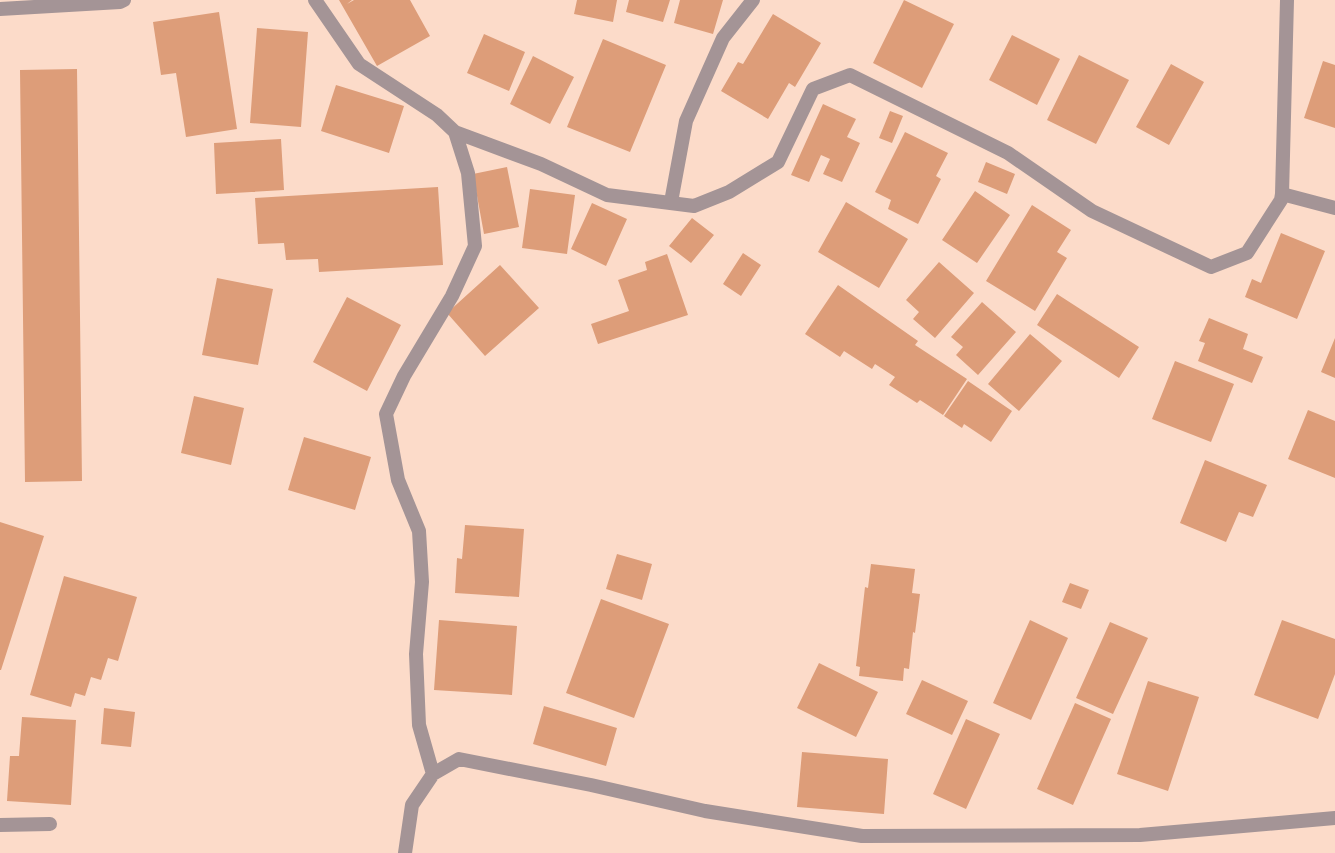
<svg xmlns="http://www.w3.org/2000/svg" width="1335" height="853" viewBox="0 0 1335 853" font-family="Figtree,sans-serif">
	<style>
		.building { fill: #dd9d79 }
		.lines { fill: none; stroke-linecap: round; stroke-linejoin: round }
		.minor { stroke: #a49496; stroke-width: 14 }
	</style>
	<rect width="100%" height="100%" fill="#fcdbc9"/>
	<path class="building" d="M 339,0 L 352,0 L 347,4 L 354,0 L 410,0 L 430,36 L 377,66 Z
		M 577,0 L 617,0 L 613,22 L 574,14 Z
		M 629,0 L 670,0 L 663,22 L 626,12 Z
		M 680,0 L 723,0 L 713,34 L 674,23 Z
		M 904,0 L 954,24 L 922,88 L 873,63 Z
		M 219,12 L 237,129 L 186,137 L 176,73 L 161,75 L 153,22 Z
		M 773,14 L 821,43 L 795,87 L 789,83 L 768,119 L 721,91 L 738,62 L 743,64 Z
		M 257,28 L 308,32 L 301,127 L 250,123 Z
		M 484,34 L 525,52 L 509,91 L 467,73 Z
		M 1012,35 L 1060,59 L 1037,105 L 989,80 Z
		M 603,39 L 666,65 L 630,152 L 567,127 Z
		M 1079,55 L 1129,80 L 1096,144 L 1047,120 Z
		M 533,56 L 574,77 L 550,124 L 510,104 Z
		M 1323,61 L 1335,65 L 1335,128 L 1304,118 Z
		M 1171,64 L 1204,82 L 1169,145 L 1136,127 Z
		M 77,69 L 82,481 L 25,482 L 20,70 Z
		M 336,85 L 404,106 L 389,153 L 321,131 Z
		M 823,104 L 856,119 L 847,137 L 860,143 L 842,182 L 823,174 L 830,159 L 821,155 L 809,182 L 791,175 Z
		M 890,111 L 903,116 L 892,143 L 879,138 Z
		M 905,132 L 948,153 L 936,176 L 941,179 L 918,224 L 888,209 L 891,200 L 875,192 Z
		M 281,139 L 284,190 L 216,194 L 214,143 Z
		M 986,162 L 1015,174 L 1007,194 L 978,182 Z
		M 507,167 L 519,227 L 484,234 L 473,174 Z
		M 438,187 L 443,265 L 319,272 L 318,259 L 286,260 L 284,243 L 258,244 L 255,198 Z
		M 530,189 L 575,195 L 567,254 L 522,248 Z
		M 975,191 L 1010,215 L 977,263 L 942,240 Z
		M 846,202 L 908,239 L 879,288 L 818,252 Z
		M 592,203 L 627,219 L 606,266 L 571,249 Z
		M 1032,205 L 1071,230 L 1057,252 L 1067,258 L 1035,311 L 986,281 Z
		M 692,218 L 714,235 L 691,263 L 669,246 Z
		M 1281,233 L 1325,251 L 1297,319 L 1245,297 L 1252,279 L 1261,283 Z
		M 743,253 L 761,265 L 741,296 L 723,284 Z
		M 667,254 L 688,315 L 598,344 L 591,324 L 629,311 L 618,280 L 647,270 L 645,262 Z
		M 939,262 L 974,293 L 935,338 L 913,319 L 919,312 L 906,300 Z
		M 500,265 L 539,308 L 485,356 L 447,313 Z
		M 217,278 L 273,289 L 258,365 L 202,355 Z
		M 838,285 L 918,341 L 915,345 L 967,379 L 943,415 L 920,400 L 917,403 L 889,385 L 895,377 L 875,364 L 872,369 L 844,351 L 840,357 L 805,334 Z
		M 1057,294 L 1139,347 L 1119,378 L 1037,325 Z
		M 347,297 L 401,325 L 367,391 L 313,362 Z
		M 982,302 L 1016,332 L 978,375 L 956,355 L 963,347 L 951,337 Z
		M 1209,318 L 1248,334 L 1243,349 L 1263,357 L 1252,383 L 1198,361 L 1205,343 L 1199,341 Z
		M 1030,334 L 1062,361 L 1019,411 L 988,384 Z
		M 1335,338 L 1335,378 L 1321,372 Z
		M 1175,361 L 1234,384 L 1211,442 L 1152,419 Z
		M 968,381 L 1012,411 L 991,442 L 964,424 L 962,428 L 944,416 Z
		M 194,396 L 244,408 L 231,465 L 181,453 Z
		M 1308,410 L 1335,421 L 1335,478 L 1288,459 Z
		M 304,437 L 371,457 L 355,510 L 288,490 Z
		M 1205,460 L 1267,485 L 1253,517 L 1239,512 L 1226,542 L 1180,523 Z
		M 0,522 L 44,536 L 1,670 L 0,670 Z
		M 465,525 L 524,529 L 519,597 L 455,593 L 457,558 L 462,559 Z
		M 617,554 L 652,564 L 642,600 L 606,589 Z
		M 871,564 L 915,569 L 912,593 L 920,594 L 915,633 L 913,632 L 909,669 L 904,668 L 903,681 L 859,676 L 860,667 L 856,666 L 865,587 L 868,588 Z
		M 64,576 L 137,597 L 118,661 L 108,658 L 101,680 L 91,677 L 85,696 L 75,693 L 71,707 L 30,695 Z
		M 1070,583 L 1089,590 L 1081,609 L 1062,602 Z
		M 601,599 L 669,624 L 634,718 L 566,693 Z
		M 439,620 L 517,626 L 512,695 L 434,690 Z
		M 1030,620 L 1068,638 L 1031,720 L 993,703 Z
		M 1282,620 L 1335,639 L 1335,674 L 1318,719 L 1254,695 Z
		M 1110,622 L 1148,638 L 1113,714 L 1076,698 Z
		M 819,663 L 878,692 L 856,737 L 797,708 Z
		M 922,680 L 968,701 L 952,735 L 906,714 Z
		M 1148,681 L 1199,697 L 1168,791 L 1117,774 Z
		M 1075,703 L 1111,719 L 1073,805 L 1037,789 Z
		M 544,706 L 617,728 L 606,766 L 533,744 Z
		M 104,708 L 135,712 L 131,747 L 101,744 Z
		M 22,717 L 76,720 L 71,805 L 7,801 L 10,756 L 19,756 Z
		M 966,719 L 1000,734 L 966,809 L 933,794 Z
		M 802,752 L 888,759 L 884,814 L 797,807 Z"/>
	<g class="lines">
		<path class="minor" d="M 315,0 L 359,64 L 437,115 L 455,132 L 468,173 L 475,246 L 452,296 L 404,376 L 386,414 L 398,480 L 419,531 L 422,582 L 416,654 L 419,725 L 433,774
			M 0,9 L 120,2 L 124,0
			M 455,132 L 541,164 L 607,195 L 694,206 L 729,192 L 778,162 L 813,89 L 850,75 L 1008,153 L 1092,211 L 1211,267 L 1247,253 L 1281,200 L 1282,194 L 1335,208
			M 1282,194 L 1287,0
			M 671,202 L 686,121 L 723,38 L 753,0
			M 0,825 L 50,824
			M 405,853 L 412,805 L 433,774 L 459,759 L 591,785 L 705,811 L 862,836 L 1140,835 L 1335,818"/>
	</g>
</svg>
